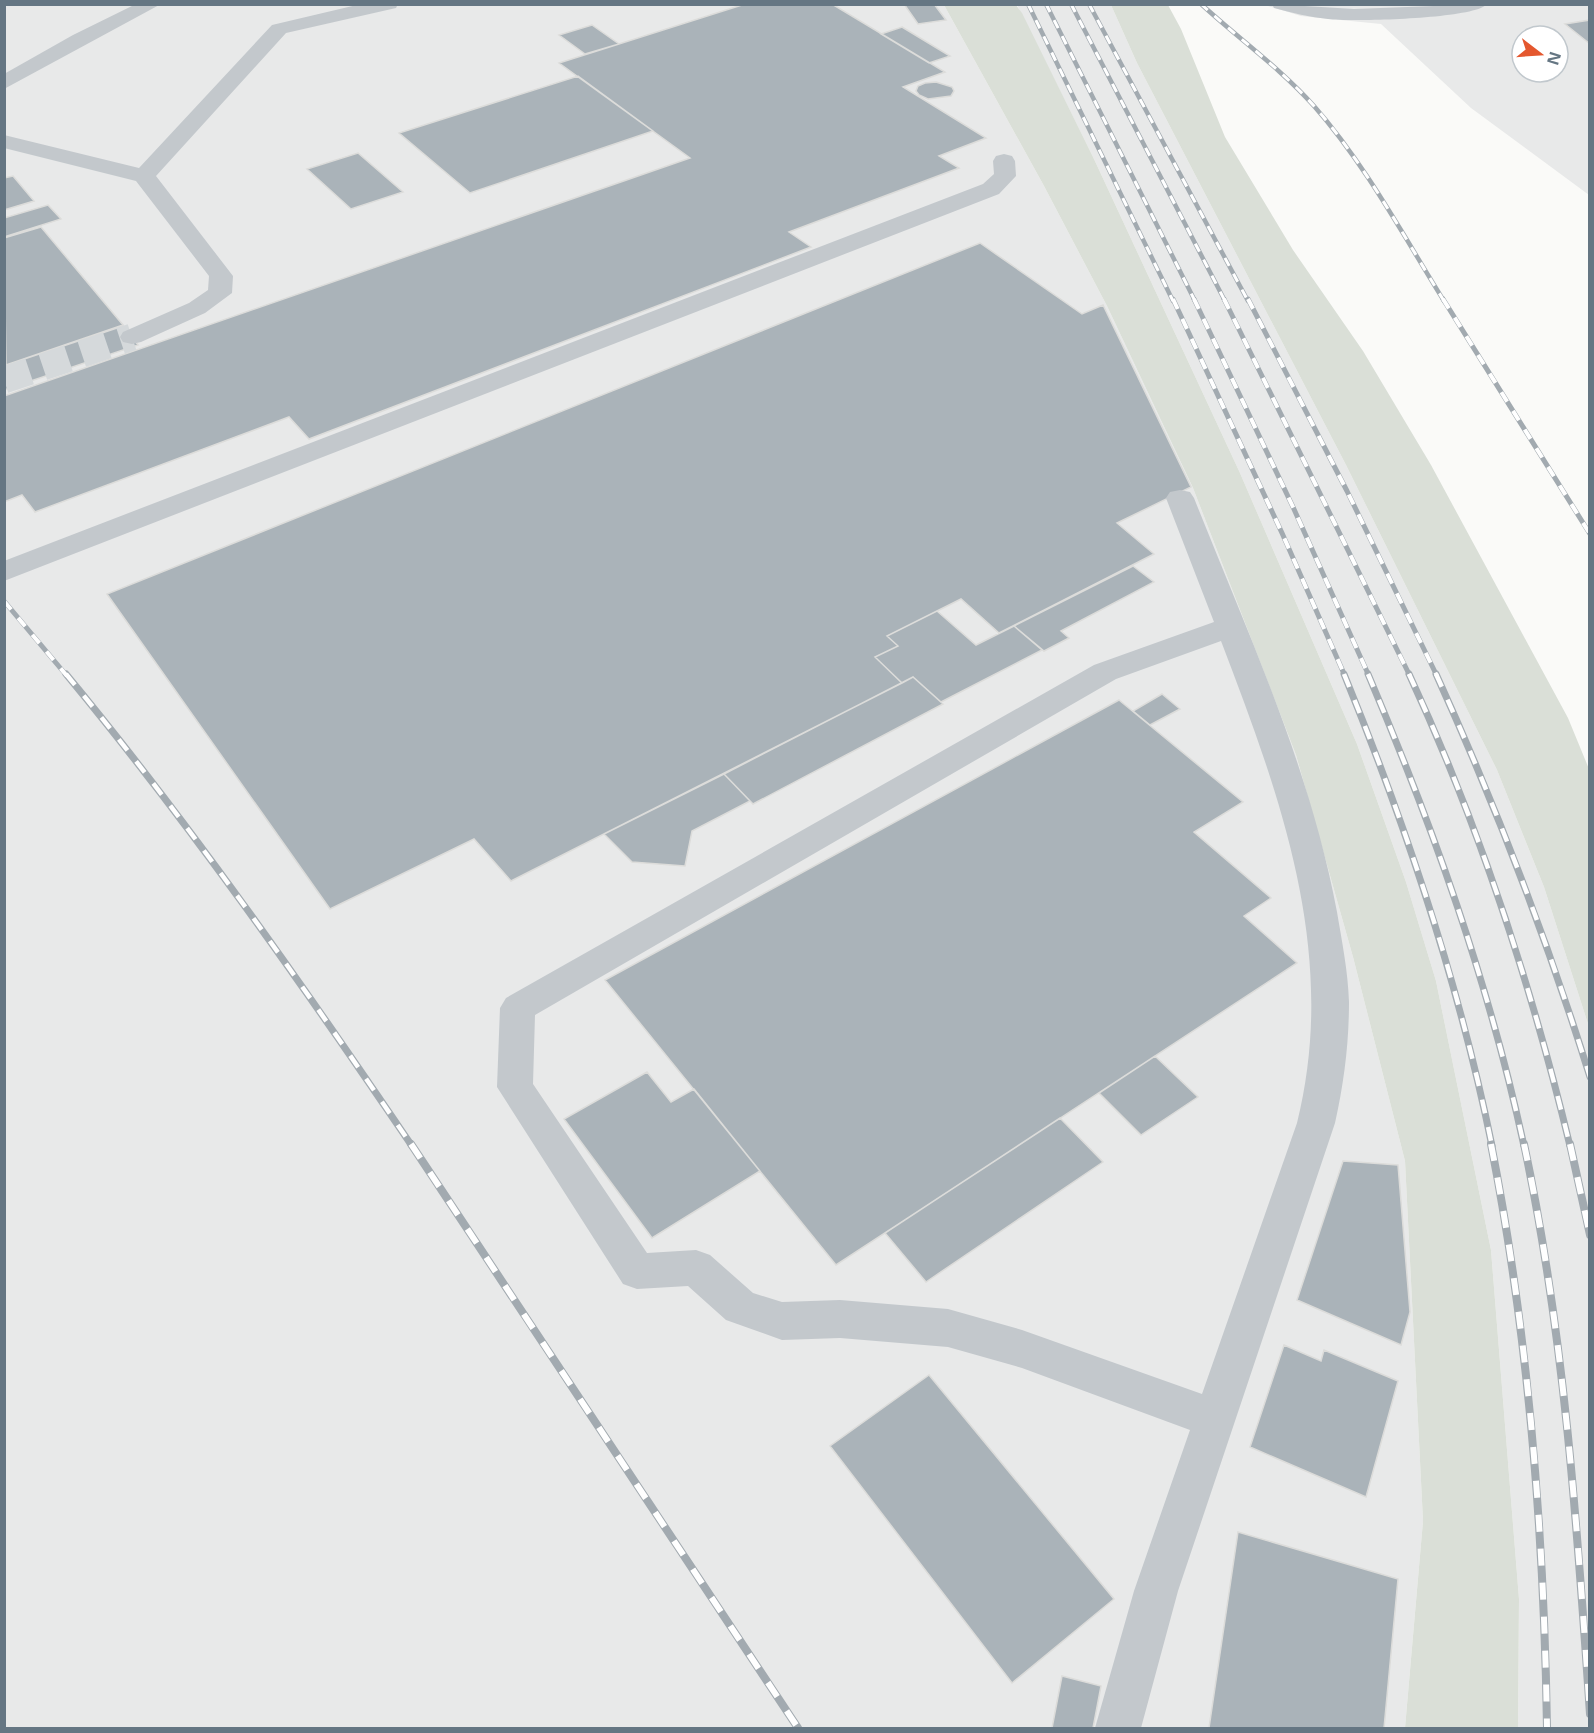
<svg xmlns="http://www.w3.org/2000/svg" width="1594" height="1733" viewBox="0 0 1594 1733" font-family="'Open Sans',sans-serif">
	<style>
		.built { fill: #e8e9e9; fill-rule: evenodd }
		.green { fill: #dadfd7 }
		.building { fill: #aab3b9; stroke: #dcdcda; stroke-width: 1.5 }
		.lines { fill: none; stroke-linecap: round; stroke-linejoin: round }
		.minor-tunnel { stroke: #d5d9db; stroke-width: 27; stroke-dasharray: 27 14; stroke-linecap: butt }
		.minor { fill: #c3c8cc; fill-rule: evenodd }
		.rail-far3-casing { stroke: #a2aab0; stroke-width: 4.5 }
		.rail-far2-casing { stroke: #a2aab0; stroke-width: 5 }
		.rail-far1-casing { stroke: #a2aab0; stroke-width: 7 }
		.rail-casing { stroke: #a2aab0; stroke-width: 8 }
		.rail-far3 { stroke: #fff; stroke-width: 3; stroke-dasharray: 9; stroke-linecap: butt }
		.rail-far2 { stroke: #fff; stroke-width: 4; stroke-dasharray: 11; stroke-linecap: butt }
		.rail-far1 { stroke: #fff; stroke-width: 4.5; stroke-dasharray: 14; stroke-linecap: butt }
		.rail { stroke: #fff; stroke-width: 6; stroke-dasharray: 17; stroke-linecap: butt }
	</style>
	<rect width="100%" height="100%" fill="#fafaf8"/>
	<path class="built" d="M 5,5 L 944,5 L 1044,186 L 1107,306 L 1193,488 L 1296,755 L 1353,957 L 1405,1161 L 1423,1521 L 1405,1728 L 5,1728 Z
		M 1017,5 L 1111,5 L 1137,63 L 1346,465 L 1497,770 L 1544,887 L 1589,1027 L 1589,1728 L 1518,1728 L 1519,1599 L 1491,1250 L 1436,981 L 1406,882 L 1357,744 L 1240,473 L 1094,159 Z
		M 1265,5 L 1589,5 L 1589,195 L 1471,108 L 1381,24 L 1301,16 ZM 1522,36 L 1558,36 L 1558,72 L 1522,72 Z"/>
	<path class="green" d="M 944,5 L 1016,5 L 1022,13 L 1094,159 L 1240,473 L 1357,744 L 1406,882 L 1436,981 L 1491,1250 L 1519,1599 L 1518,1728 L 1405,1728 L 1423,1521 L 1405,1161 L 1353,957 L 1296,755 L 1193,488 L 1107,306 L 1044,186 Z
		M 1111,5 L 1168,5 L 1181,29 L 1225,137 L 1293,250 L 1363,351 L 1431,465 L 1568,718 L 1589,769 L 1589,1027 L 1544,887 L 1497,770 L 1346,465 L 1137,63 Z"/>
	<path class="building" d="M 745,4 L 832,4 L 945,72 L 903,87 L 986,138 L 939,156 L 959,168 L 789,232 L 811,247 L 309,439 L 289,417 L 35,512 L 22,495 L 4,502 L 4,396 L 690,158 L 559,63 Z
		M 904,4 L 934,4 L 946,20 L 918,24 Z
		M 1590,20 L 1590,44 L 1565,24 Z
		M 592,25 L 619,44 L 585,54 L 559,35 Z
		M 902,27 L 950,56 L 929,63 L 881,34 Z
		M 578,76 L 653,131 L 470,193 L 399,133 Z
		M 936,82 L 952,87 L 954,91 L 951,96 L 928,99 L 919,95 L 916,91 L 918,86 L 925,83 Z
		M 358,153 L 403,192 L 351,209 L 307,169 Z
		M 13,176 L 34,201 L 4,210 L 4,178 Z
		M 48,205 L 61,219 L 4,237 L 4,218 Z
		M 41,227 L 123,325 L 6,365 L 4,238 Z
		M 980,243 L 1082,314 L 1103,305 L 1191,487 L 1117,523 L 1154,554 L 999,633 L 961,599 L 887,636 L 898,646 L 875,657 L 902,683 L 511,881 L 474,839 L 330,909 L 107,594 Z
		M 123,326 L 138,345 L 4,390 L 4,362 L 6,365 Z
		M 1133,566 L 1154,582 L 1061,631 L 1069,638 L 1044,651 L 1014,626 Z
		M 937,611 L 976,645 L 1014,626 L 1042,650 L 941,702 L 913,677 L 902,683 L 875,657 L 898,646 L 887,636 Z
		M 913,677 L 943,704 L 753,804 L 724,774 Z
		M 1162,694 L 1180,709 L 1150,725 L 1133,711 Z
		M 1119,700 L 1243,802 L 1194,832 L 1271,898 L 1244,916 L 1297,963 L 836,1265 L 605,980 Z
		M 724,774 L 750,801 L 692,831 L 685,866 L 632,862 L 604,834 Z
		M 1155,1056 L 1198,1097 L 1141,1135 L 1099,1093 Z
		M 647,1072 L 671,1102 L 694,1089 L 760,1171 L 652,1238 L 564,1119 Z
		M 1060,1118 L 1103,1162 L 926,1282 L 885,1233 Z
		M 1343,1161 L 1398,1165 L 1410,1312 L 1401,1345 L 1297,1300 Z
		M 1284,1345 L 1321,1361 L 1324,1350 L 1398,1381 L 1366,1497 L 1250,1447 Z
		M 929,1375 L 1114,1599 L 1012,1683 L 830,1446 Z
		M 1238,1532 L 1398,1579 L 1384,1728 L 1209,1728 Z
		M 1062,1676 L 1101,1686 L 1093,1728 L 1052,1728 Z"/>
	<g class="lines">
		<path class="minor-tunnel" d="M 4,380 L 132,337"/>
		<path class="minor" d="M 136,4 L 161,4 L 4,89 L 4,74 L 73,35 Z
			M 361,4 L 398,4 L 396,8 L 286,33 L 156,176 L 233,276 L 232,293 L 205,313 L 141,342 L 132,344 L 123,342 L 120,337 L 123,332 L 189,303 L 208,290 L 209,276 L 136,181 L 4,148 L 4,135 L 139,168 L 272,25 Z
			M 1272,4 L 1354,9 L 1487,4 C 1476,19 1351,22 1328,19 C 1310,17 1292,13 1274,8 Z
			M 1004,154 L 1012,156 L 1015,161 L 1016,176 L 999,194 L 4,581 L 4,561 L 983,184 L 994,174 L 993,161 L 996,156 Z
			M 1180,490 L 1190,492 L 1194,498 C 1248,634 1310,767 1337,912 C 1342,942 1348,971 1349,1002 C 1349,1043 1344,1083 1335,1123 L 1178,1591 L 1141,1728 L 1095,1728 L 1134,1591 L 1190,1430 L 1022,1368 L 948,1347 L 840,1338 L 782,1340 L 726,1320 L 688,1286 L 637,1289 L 623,1284 L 497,1087 L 500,1008 L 506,998 L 1094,665 L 1214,622 L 1166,498 L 1170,492 ZM 1221,641 C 1281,798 1339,954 1297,1123 L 1202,1394 L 1022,1330 L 948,1309 L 840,1300 L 782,1302 L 753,1293 L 710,1255 L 696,1250 L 647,1253 L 533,1084 L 535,1015 L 1116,679 Z"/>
		<defs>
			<path id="rail-far3" d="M 1028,4 L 1173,301
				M 1046,4 L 1195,301
				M 1071,4 L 1225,301
				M 1089,4 L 1248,301
				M 1201,4 C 1238,38 1280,68 1314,106 C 1365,164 1403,235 1444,301"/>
			<path id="rail-far2" d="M 1173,299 L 1282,533 L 1345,676
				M 1194,299 L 1293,507 L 1369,676
				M 1224,299 L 1410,676
				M 1248,299 L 1347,491 L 1437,676
				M 1443,299 L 1590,534
				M 4,601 L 67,676"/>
			<path id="rail-far1" d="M 66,674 C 190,824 302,984 412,1146
				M 1344,674 C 1407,828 1459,983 1492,1146
				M 1368,674 C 1433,827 1489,983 1524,1146
				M 1409,674 C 1479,825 1531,984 1570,1146
				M 1436,674 C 1496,806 1547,939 1590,1077"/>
			<path id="rail" d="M 411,1144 L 798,1728
				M 1491,1144 C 1529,1337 1544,1532 1547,1728
				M 1524,1144 C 1564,1332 1577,1523 1590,1714
				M 1570,1144 L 1590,1235"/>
		</defs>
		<use href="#rail-far3" class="rail-far3-casing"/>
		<use href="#rail-far2" class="rail-far2-casing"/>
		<use href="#rail-far1" class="rail-far1-casing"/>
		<use href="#rail" class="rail-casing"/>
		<use href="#rail-far3" class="rail-far3"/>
		<use href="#rail-far2" class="rail-far2"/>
		<use href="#rail-far1" class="rail-far1"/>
		<use href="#rail" class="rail"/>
	</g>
	<rect width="1594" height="1733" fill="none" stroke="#657683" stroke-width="12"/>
	<g transform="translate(1540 54) rotate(107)"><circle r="28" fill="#ffffff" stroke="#c1c8cd" stroke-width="1.5"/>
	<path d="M0-4.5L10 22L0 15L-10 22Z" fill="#e4572e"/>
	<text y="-9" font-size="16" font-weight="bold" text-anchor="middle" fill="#657683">N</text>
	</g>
</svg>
